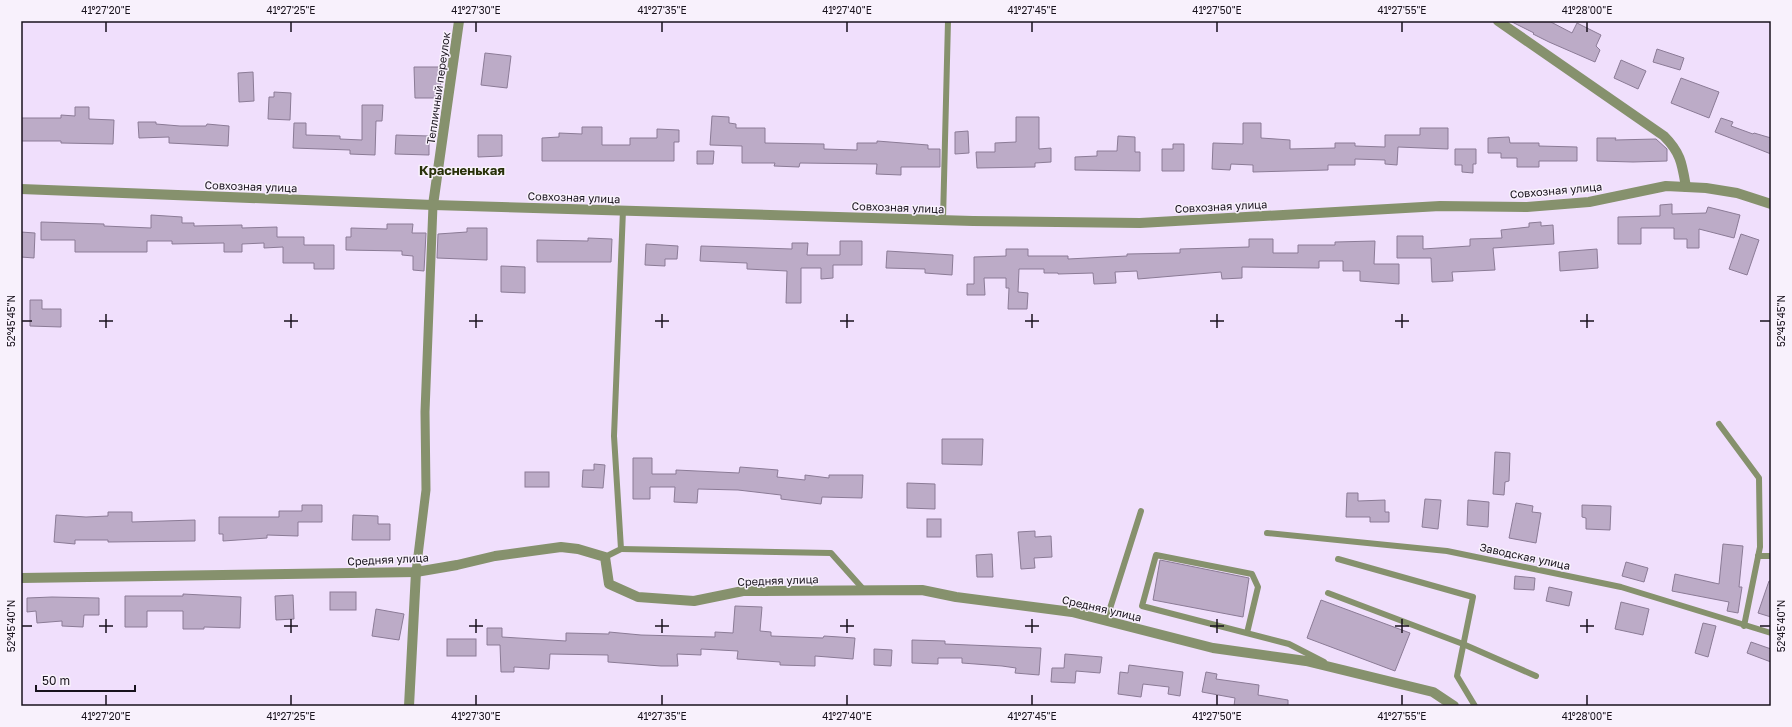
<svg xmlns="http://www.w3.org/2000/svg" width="1792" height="727" font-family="'Golos Text',sans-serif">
  <rect width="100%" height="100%" fill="#f0dffc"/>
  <g fill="#bcabc7" stroke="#8b7b96">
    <polygon points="1510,21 1549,21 1572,33 1577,23 1601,35 1596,46 1600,50 1595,62 1549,42 1533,34 1534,33"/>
    <polygon points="1657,49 1684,58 1680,70 1653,62"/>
    <polygon points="485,53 511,56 507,88 481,85"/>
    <polygon points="1621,60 1646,71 1638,89 1614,78"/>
    <polygon points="414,67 440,67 441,98 415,98"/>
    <polygon points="253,72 254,101 239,102 238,73"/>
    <polygon points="1681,78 1719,92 1709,118 1671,103"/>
    <polygon points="274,92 291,93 290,120 268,119 269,97 274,97"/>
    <polygon points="362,105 383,105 382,121 376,121 375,155 350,154 350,150 293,148 294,123 306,123 306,135 340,136 340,139 362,140"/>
    <polygon points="75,107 89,107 89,119 114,120 113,144 61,143 61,141 21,141 21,118 61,118 61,115 75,116"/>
    <polygon points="712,116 729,117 729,123 736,124 736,128 765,128 765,143 824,144 824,149 857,150 857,143 877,143 877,141 928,145 928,149 940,149 940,167 901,167 901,175 876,174 877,164 800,163 799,167 774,166 775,163 742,163 742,146 710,145"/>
    <polygon points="1016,117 1039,117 1039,149 1051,148 1051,162 1035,163 1035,167 977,168 976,152 995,152 995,143 1016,142"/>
    <polygon points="1721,118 1733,122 1731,126 1753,134 1754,133 1771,138 1771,154 1715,132"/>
    <polygon points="138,122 156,122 156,124 180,126 206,126 207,124 229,126 228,146 169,143 169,137 139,138"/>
    <polygon points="1243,123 1261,123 1261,138 1290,140 1290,149 1335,148 1335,143 1355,143 1355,146 1385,147 1385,135 1420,135 1420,128 1448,128 1448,149 1398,147 1397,165 1385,164 1385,160 1355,159 1355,165 1328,165 1328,170 1253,172 1253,165 1231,164 1230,170 1212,169 1213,143 1243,144"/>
    <polygon points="582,127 602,127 602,145 630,145 630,138 657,138 657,129 679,130 679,142 674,142 674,161 542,161 542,138 559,137 559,133 582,134"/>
    <polygon points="968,131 969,153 955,154 955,132"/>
    <polygon points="396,135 429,136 429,155 395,154"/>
    <polygon points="478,135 502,135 502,156 478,157"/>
    <polygon points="1118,136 1135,137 1135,152 1140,152 1140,171 1075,170 1075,157 1097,156 1097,151 1117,151"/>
    <polygon points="1509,137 1510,143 1539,143 1539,146 1577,147 1577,161 1539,161 1539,167 1517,167 1517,158 1501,158 1501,153 1488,153 1488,138"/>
    <polygon points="1597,138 1616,138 1615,140 1656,139 1667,149 1667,161 1633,162 1597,161"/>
    <polygon points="1173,144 1184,144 1184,171 1162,171 1162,149 1173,149"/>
    <polygon points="1455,149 1476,149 1476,164 1473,164 1473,173 1462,172 1462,165 1455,165"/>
    <polygon points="697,151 714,151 713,164 697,164"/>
    <polygon points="1672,204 1672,214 1706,213 1708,207 1740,215 1734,238 1699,229 1699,248 1687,248 1687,239 1674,239 1674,228 1641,228 1641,244 1618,244 1618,217 1660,216 1660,205"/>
    <polygon points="151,215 182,217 182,223 194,223 194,226 242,225 242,228 277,227 277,237 304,237 304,245 334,245 334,269 314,269 314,263 283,263 283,247 264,248 264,243 242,244 242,252 224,252 224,243 172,244 172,241 147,241 147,252 75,252 75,240 41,240 41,222 104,224 104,226 151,228"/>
    <polygon points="1541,222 1541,226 1553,225 1554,244 1493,248 1495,270 1452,272 1453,281 1432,282 1431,258 1397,258 1397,236 1423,236 1423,249 1470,246 1470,239 1502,238 1501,230 1529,227 1529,223"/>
    <polygon points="387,224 413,224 412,233 426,233 424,271 413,270 413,256 402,255 402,251 346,250 346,237 351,237 351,228 387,229"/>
    <polygon points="467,228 487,228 487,260 437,258 438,234 467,232"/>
    <polygon points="21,232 35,233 34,258 21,257"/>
    <polygon points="1741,234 1759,240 1747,275 1729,269"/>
    <polygon points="588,238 612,239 611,262 537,262 537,240 588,241"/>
    <polygon points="1249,239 1273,239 1273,253 1298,253 1298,245 1335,245 1335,242 1375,241 1374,264 1399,264 1399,284 1360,281 1360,271 1343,271 1343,261 1319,261 1319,268 1242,267 1242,278 1222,279 1221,272 1138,279 1137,271 1115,272 1116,283 1094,284 1093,273 1058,274 1058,273 1044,273 1044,269 1019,269 1018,292 1028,293 1027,309 1008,309 1009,288 1006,288 1006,278 984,278 985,295 967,295 967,284 974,284 974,257 1006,256 1006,249 1028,249 1028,256 1068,256 1068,259 1127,256 1127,254 1180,253 1180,249 1249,247"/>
    <polygon points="840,241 862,241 862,265 833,265 833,278 821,279 821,268 801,268 801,303 786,303 787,271 747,269 747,263 700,261 701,246 792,249 792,243 808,243 807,255 840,255"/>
    <polygon points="646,244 678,246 677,259 665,259 665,266 645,265"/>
    <polygon points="1597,249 1598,268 1560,271 1559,252"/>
    <polygon points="887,251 953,255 952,275 925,273 925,269 886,268"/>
    <polygon points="501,266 525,267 525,293 501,292"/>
    <polygon points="30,300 42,300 42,309 61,309 61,327 30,326"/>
    <polygon points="942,439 983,439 982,465 942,464"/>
    <polygon points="1495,452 1510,453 1509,481 1505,482 1504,495 1493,494"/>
    <polygon points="633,458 652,458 652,474 676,474 676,470 739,473 740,467 778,470 777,477 805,480 805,475 829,478 829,475 863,475 862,498 822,497 821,504 781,499 781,495 738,490 698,489 697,503 674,502 675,487 650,487 650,499 633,499"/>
    <polygon points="594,464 605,465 603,488 582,487 583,470 594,470"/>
    <rect x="525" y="472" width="24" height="15"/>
    <polygon points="907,483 935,484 935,509 907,508"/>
    <polygon points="1347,493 1358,493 1358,501 1385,500 1385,512 1389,512 1389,522 1370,522 1370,517 1346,517"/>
    <polygon points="1425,499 1441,500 1438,529 1422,527"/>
    <polygon points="1468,500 1489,502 1488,527 1467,525"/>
    <polygon points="1516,503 1533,506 1532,512 1541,513 1536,543 1509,538"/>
    <polygon points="302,505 322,505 322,522 298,522 298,536 267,535 267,538 223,541 223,534 219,534 219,517 279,517 279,511 302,511"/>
    <polygon points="1582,505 1611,506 1610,530 1586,529 1586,518 1582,517"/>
    <polygon points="108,512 132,512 132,522 195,520 195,541 108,542 108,540 75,540 75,544 54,542 56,515 86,517 108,516"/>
    <polygon points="353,515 378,516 378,524 390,524 390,540 352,540"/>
    <rect x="927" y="519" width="14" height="18"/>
    <polygon points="1035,531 1035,537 1051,536 1052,557 1034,558 1035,568 1021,569 1018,532"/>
    <polygon points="1723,544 1743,546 1739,587 1742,587 1738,613 1727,611 1729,602 1672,591 1675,574 1719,584"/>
    <polygon points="992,554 993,577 977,577 976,555"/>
    <polygon points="1160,560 1249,578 1243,617 1153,600"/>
    <polygon points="1626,562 1648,568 1644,582 1622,576"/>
    <polygon points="1515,576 1535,578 1534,590 1514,589"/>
    <polygon points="1769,581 1771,581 1771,617 1758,613"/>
    <polygon points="1549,587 1572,592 1569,606 1546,601"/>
    <rect x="330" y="592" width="26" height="18"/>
    <polygon points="183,594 241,597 240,628 204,627 204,629 183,629 183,611 147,611 147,627 125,627 125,596 183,596"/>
    <polygon points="293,595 294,619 276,620 275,596"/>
    <polygon points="52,597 99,598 99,615 84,615 83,627 62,626 62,621 37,623 36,611 27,612 27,598"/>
    <polygon points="1321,600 1410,633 1395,671 1307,638"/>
    <polygon points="1621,602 1649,609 1643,635 1615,629"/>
    <polygon points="735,606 762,607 760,631 771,632 771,636 823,638 824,636 855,638 853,659 815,656 815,666 780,665 780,662 737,659 738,651 701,649 701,655 677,654 678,666 661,666 608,662 608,655 550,654 549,669 514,667 514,672 501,672 500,645 487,645 487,628 502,628 502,637 566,641 566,633 609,634 609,632 641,635 715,637 715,632 733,633"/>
    <polygon points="376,609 404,614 399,640 372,636"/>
    <polygon points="1703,623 1716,626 1708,657 1695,653"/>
    <rect x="447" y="639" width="29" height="17"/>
    <polygon points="912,640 945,641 945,644 1041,648 1039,675 1015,673 1016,668 1002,666 962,663 962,658 938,658 938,664 912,663"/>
    <polygon points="1751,642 1771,649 1771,662 1747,653"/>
    <polygon points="874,649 892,650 891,666 874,665"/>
    <polygon points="1065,654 1102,657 1100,673 1076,671 1075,683 1051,682 1052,668 1064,668"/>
    <polygon points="1129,665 1183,672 1180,696 1168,694 1169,687 1143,684 1141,697 1118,694 1120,672 1128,673"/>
    <polygon points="1206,672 1217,674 1216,679 1259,685 1258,695 1288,700 1288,706 1234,706 1235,698 1202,692"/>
  </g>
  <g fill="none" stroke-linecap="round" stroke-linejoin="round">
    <g stroke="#86916d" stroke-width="6">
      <polyline points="943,220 948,21"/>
      <polyline points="1719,424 1759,478 1760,547 1744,626"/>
      <polyline points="1267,533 1447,551 1621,587 1771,633"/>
      <polyline points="621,549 831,553 864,590"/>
      <polyline points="1758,556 1771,556"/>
      <polyline points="605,557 621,549 614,436 623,210"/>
      <polyline points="1338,559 1473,597 1457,676 1475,706"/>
      <polyline points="1328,593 1463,644 1536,676"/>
      <polyline points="1106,621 1141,511"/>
      <polyline points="1247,633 1258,587 1252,574 1156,555 1142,606 1289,644 1324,662"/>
    </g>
    <polyline stroke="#86916d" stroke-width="9" points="416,572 426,490 425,412 433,205"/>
    <g stroke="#86916d" stroke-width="10">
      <path d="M 1498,21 L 1664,136 C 1681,153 1682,164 1686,187"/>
      <polyline points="433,205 459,21"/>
      <polyline points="21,578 416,572 457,565 495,556 561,547 578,549 605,557 609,584 638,597 694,601 743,591 922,590 956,597 1072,612 1213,648 1306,661 1433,692 1454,706"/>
      <polyline points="409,706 416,572"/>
    </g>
    <polyline stroke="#86916d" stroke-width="10" points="21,189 433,205 973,221 1140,223 1440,206 1527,207 1589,202 1666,186 1706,188 1737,193 1771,204"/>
  </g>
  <path fill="none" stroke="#18121c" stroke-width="1.5" d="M 106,22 L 106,32M 291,22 L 291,32M 476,22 L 476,32M 662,22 L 662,32M 847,22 L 847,32M 1032,22 L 1032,32M 1217,22 L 1217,32M 1402,22 L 1402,32M 1587,22 L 1587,32M 106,314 L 106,328M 291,314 L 291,328M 476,314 L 476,328M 662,314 L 662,328M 847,314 L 847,328M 1032,314 L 1032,328M 1217,314 L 1217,328M 1402,314 L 1402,328M 1587,314 L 1587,328M 22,321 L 32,321M 99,321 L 113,321M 284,321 L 298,321M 469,321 L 483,321M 655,321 L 669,321M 840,321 L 854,321M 1025,321 L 1039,321M 1210,321 L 1224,321M 1395,321 L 1409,321M 1580,321 L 1594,321M 1760,321 L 1770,321M 106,619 L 106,633M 291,619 L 291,633M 476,619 L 476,633M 662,619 L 662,633M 847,619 L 847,633M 1032,619 L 1032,633M 1217,619 L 1217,633M 1402,619 L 1402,633M 1587,619 L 1587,633M 22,626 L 32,626M 99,626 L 113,626M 284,626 L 298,626M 469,626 L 483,626M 655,626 L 669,626M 840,626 L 854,626M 1025,626 L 1039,626M 1210,626 L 1224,626M 1395,626 L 1409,626M 1580,626 L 1594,626M 1760,626 L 1770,626M 106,695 L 106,705M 291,695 L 291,705M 476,695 L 476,705M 662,695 L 662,705M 847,695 L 847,705M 1032,695 L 1032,705M 1217,695 L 1217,705M 1402,695 L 1402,705M 1587,695 L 1587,705"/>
  <g text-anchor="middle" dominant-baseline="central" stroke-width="3" stroke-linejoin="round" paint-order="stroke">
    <g font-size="11" fill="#18121c" stroke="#f8f1fc">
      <text transform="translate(438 88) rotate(-82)">Тепличный переулок</text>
      <text transform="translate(251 186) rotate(2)">Совхозная улица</text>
      <text transform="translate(1556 190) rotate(-5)">Совхозная улица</text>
      <text transform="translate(574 197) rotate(2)">Совхозная улица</text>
      <text transform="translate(1221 206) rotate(-3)">Совхозная улица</text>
      <text transform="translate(898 207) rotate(2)">Совхозная улица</text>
      <text transform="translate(1525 556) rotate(12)">Заводская улица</text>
      <text transform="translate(388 559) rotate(-3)">Средняя улица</text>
      <text transform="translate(778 580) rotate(-2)">Средняя улица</text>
      <text transform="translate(1102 608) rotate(13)">Средняя улица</text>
    </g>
    <g font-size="13" font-weight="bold" fill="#29310a" stroke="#f8f1fc">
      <text x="462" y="170">Красненькая</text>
    </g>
  </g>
  <rect width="1792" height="727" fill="none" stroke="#f8f1fc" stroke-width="44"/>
  <path d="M36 685v6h99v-6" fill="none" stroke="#18121c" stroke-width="2"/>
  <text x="42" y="685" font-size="12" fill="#18121c" stroke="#f8f1fc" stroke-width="3" paint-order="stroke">50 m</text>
  <rect x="22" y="22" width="1748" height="683" fill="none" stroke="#18121c" stroke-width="1.5"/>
  <g font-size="10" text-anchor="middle" fill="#18121c">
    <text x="106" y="14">41°27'20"E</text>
    <text x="291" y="14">41°27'25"E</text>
    <text x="476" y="14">41°27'30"E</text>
    <text x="662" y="14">41°27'35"E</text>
    <text x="847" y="14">41°27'40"E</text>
    <text x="1032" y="14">41°27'45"E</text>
    <text x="1217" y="14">41°27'50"E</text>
    <text x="1402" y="14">41°27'55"E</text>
    <text x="1587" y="14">41°28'00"E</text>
    <text transform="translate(11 321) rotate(-90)" y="4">52°45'45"N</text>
    <text transform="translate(1781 321) rotate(-90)" y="4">52°45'45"N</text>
    <text transform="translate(11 626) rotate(-90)" y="4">52°45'40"N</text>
    <text transform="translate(1781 626) rotate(-90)" y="4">52°45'40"N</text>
    <text x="106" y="720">41°27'20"E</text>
    <text x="291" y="720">41°27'25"E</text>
    <text x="476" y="720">41°27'30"E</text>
    <text x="662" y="720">41°27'35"E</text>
    <text x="847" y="720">41°27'40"E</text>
    <text x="1032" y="720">41°27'45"E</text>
    <text x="1217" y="720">41°27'50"E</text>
    <text x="1402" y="720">41°27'55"E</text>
    <text x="1587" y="720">41°28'00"E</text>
  </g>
</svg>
